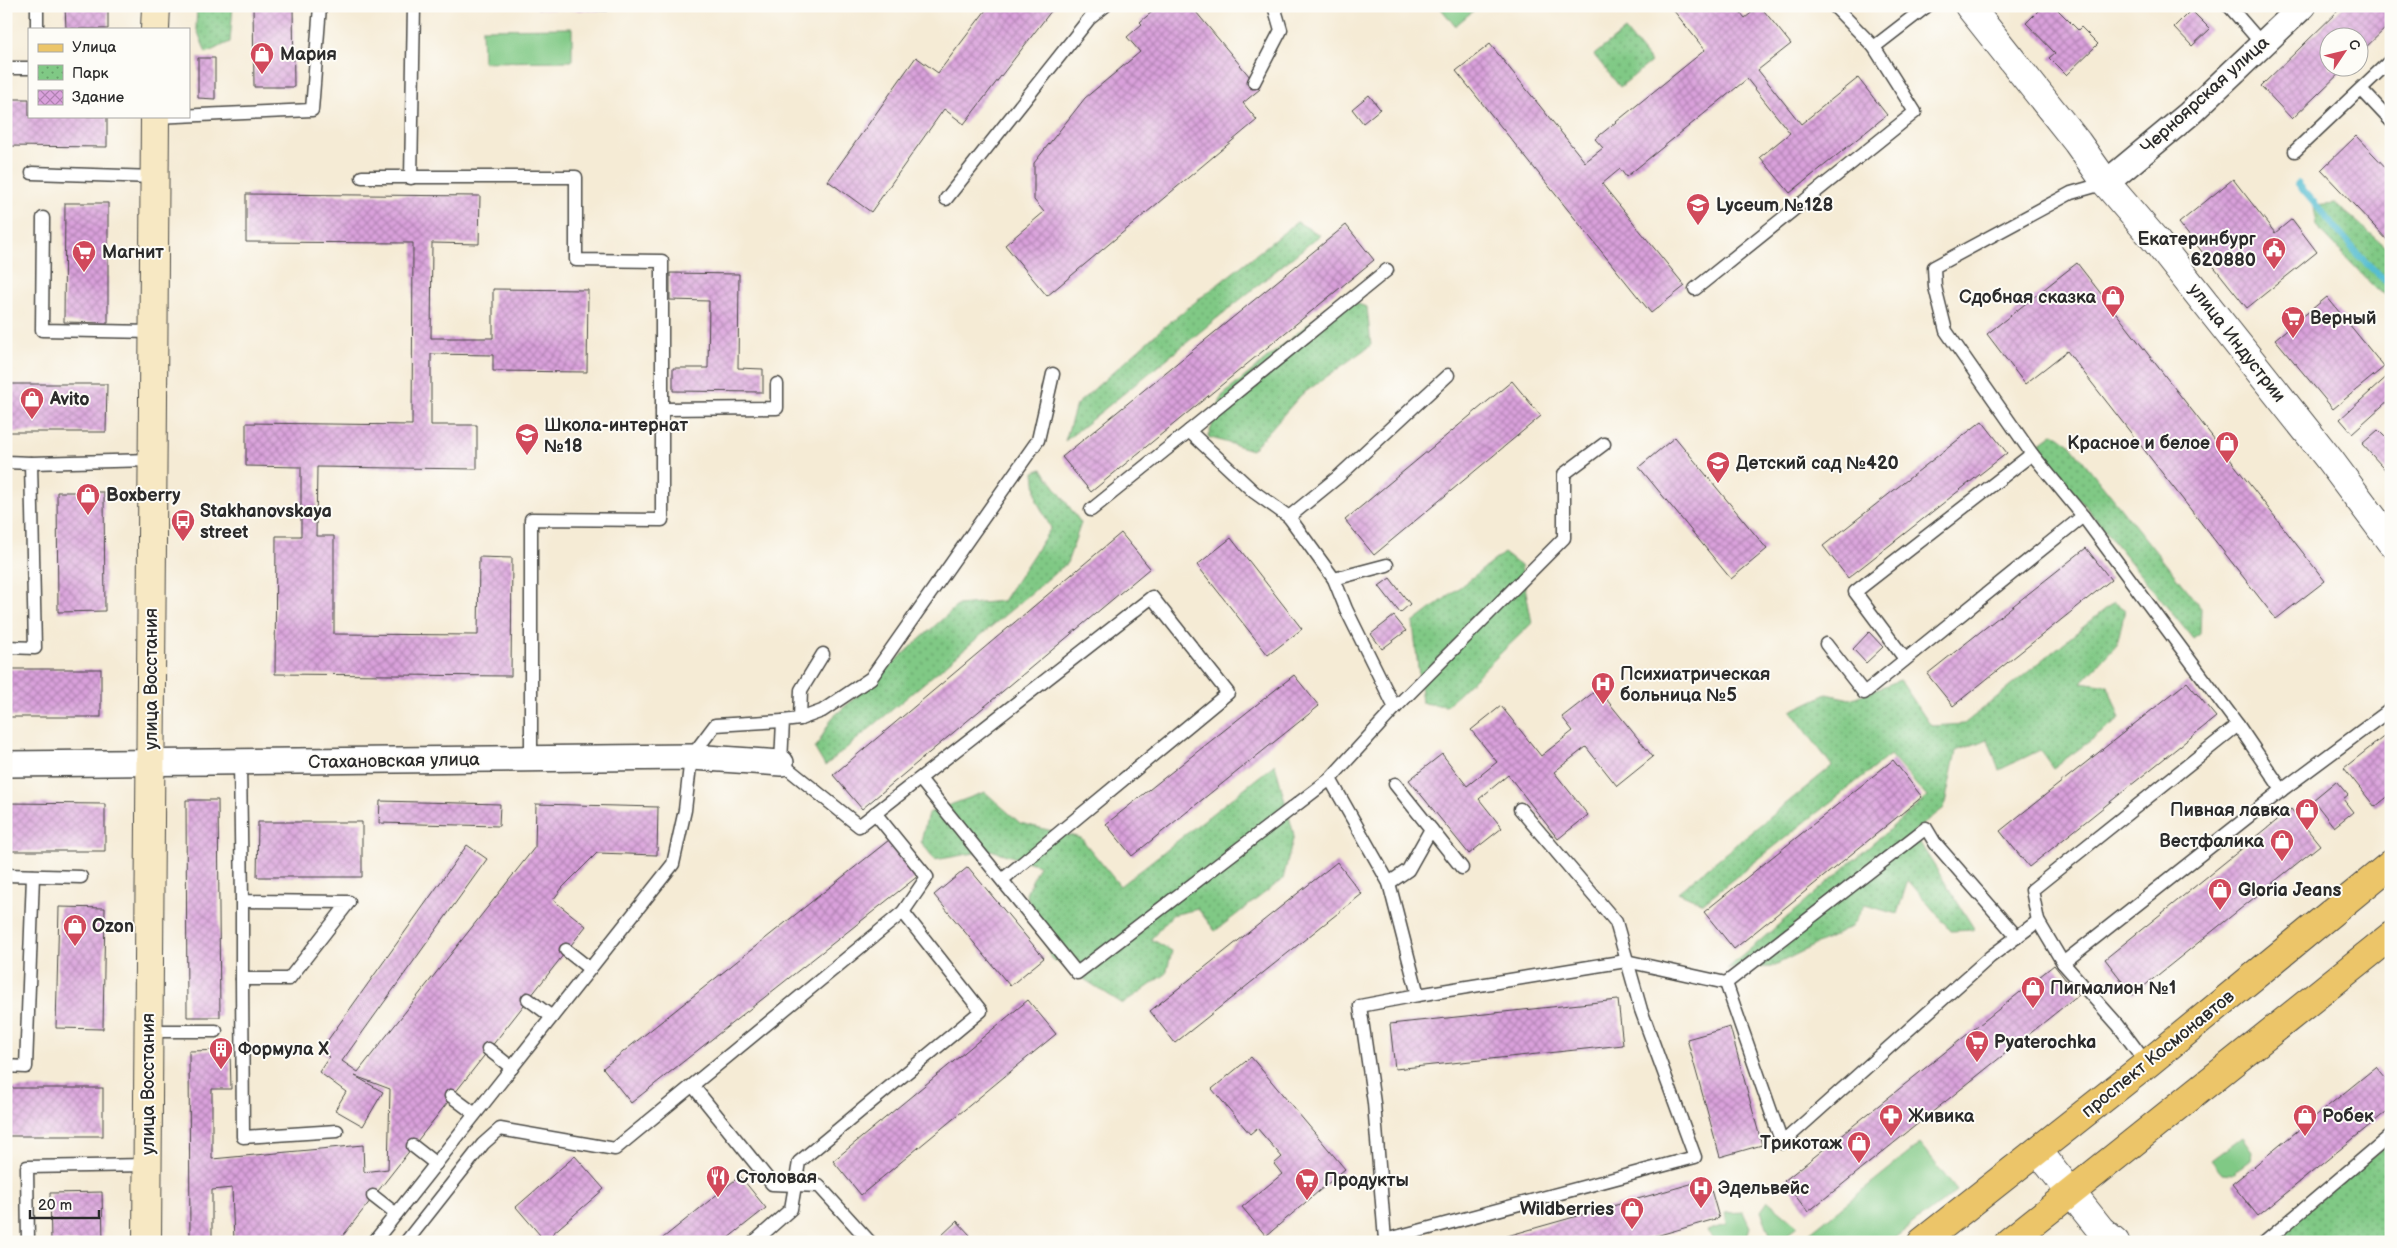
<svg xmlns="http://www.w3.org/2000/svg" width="2397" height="1248" font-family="'Balsamiq Sans',sans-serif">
  <defs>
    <pattern id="park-dots" width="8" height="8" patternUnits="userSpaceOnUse" patternTransform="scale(1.25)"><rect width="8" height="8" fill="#80c985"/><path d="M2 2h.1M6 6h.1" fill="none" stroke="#69a36d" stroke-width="1.8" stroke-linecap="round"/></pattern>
    <pattern id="building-cross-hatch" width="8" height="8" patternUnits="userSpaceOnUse" patternTransform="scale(1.25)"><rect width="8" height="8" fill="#daa1dc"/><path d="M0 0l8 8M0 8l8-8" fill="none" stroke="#b183b3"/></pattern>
  </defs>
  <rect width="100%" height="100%" fill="#fdfcf7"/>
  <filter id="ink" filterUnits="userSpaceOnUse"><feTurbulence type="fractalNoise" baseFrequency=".02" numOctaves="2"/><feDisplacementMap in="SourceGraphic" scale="10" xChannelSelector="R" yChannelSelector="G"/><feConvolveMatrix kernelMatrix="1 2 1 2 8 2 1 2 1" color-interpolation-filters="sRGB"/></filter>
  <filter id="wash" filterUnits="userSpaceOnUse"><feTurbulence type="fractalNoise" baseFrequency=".0096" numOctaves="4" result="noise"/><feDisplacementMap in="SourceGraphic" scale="20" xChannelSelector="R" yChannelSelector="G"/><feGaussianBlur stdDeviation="1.12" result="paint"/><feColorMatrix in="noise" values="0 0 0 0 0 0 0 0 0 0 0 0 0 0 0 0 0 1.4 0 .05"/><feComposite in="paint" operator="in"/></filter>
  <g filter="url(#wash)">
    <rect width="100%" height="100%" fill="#f5ebd5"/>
    <g fill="#80c985" stroke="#567a58">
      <polygon points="1439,6 1479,6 1455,26"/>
      <polygon points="572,28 572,61 483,62 482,29"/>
      <polygon points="2242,1137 2252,1151 2251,1160 2233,1174 2222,1173 2211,1160"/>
      <polygon points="1920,1144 1957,1191 1889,1242 1798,1242"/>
      <polygon points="1768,1201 1798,1226 1778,1242 1773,1242 1761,1211"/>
      <polygon points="1743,1212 1750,1227 1745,1242 1716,1242 1707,1231 1727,1224 1725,1213"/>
    </g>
    <g fill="url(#park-dots)" stroke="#567a58">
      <polygon points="197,6 233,6 230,42 206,53 196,27"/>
      <polygon points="1625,30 1651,62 1620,87 1594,55"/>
      <polygon points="2335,203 2391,251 2391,297 2376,289 2316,226 2314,205"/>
      <polygon points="1297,222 1320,235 1065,441 1076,405 1165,326"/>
      <polygon points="1339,298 1367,307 1371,345 1301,395 1252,450 1208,437 1222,396"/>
      <polygon points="2054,433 2068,442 2201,608 2200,634 2193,639 2036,446"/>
      <polygon points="1042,469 1081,523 1067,563 825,766 815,749 832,718 958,605 1003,601 1051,528 1037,501 1034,472"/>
      <polygon points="1504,553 1521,566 1532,623 1446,706 1422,703 1413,623"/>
      <polygon points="2114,602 2125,610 2117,644 2082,682 2108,686 2120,719 2053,768 2040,750 1999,770 1988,739 1956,751 1944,808 1913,832 1975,930 1951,931 1908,880 1897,914 1865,905 1851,927 1771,967 1727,969 1927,797 1890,755 1703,903 1678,892 1832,766 1791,711 1827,694 1850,699 1900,680 1931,726 1964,724"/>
      <polygon points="1275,764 1294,835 1283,879 1215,931 1198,909 1172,915 1151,939 1172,951 1166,974 1123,1004 1051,958 1026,894 1039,865 991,850 935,860 921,842 928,813 985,792 1020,823 1081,838 1120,886"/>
      <polygon points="2391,1141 2391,1242 2267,1242"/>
    </g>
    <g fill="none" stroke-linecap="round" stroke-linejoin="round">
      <polyline stroke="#56bed2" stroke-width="7" points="2298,184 2362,259 2391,286"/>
    </g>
    <g id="blocks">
      <g fill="url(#building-cross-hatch)">
        <polygon points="65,6 108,6 108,29 66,29"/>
        <polygon points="253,6 293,6 294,87 254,87"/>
        <polygon points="537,6 607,6 607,11 537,9"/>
        <polygon points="989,6 1055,6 964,124 944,109 871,212 828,181 916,57 938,73"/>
        <polygon points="1159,6 1191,6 1260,89 1243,103 1257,120 1047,296 1005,245 1044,212 1034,200 1034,163 1085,98 1140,52 1127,37 1142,24 1140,22"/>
        <polygon points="1670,6 1735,6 1745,18 1760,6 1791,44 1758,70 1801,124 1858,78 1887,115 1790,193 1760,157 1790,133 1747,79 1626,177 1620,169 1602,184 1685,286 1651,313 1456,71 1490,44 1585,162 1603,148 1595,139 1705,50"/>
        <polygon points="2043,6 2054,6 2078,30 2081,27 2098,44 2066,75 2049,58 2055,53 2026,23"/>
        <polygon points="2343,6 2391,6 2391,23 2360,53 2360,38 2330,38 2330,68 2345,68 2292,119 2261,86"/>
        <polygon points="2191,10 2210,29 2192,46 2174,27"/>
        <polygon points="198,58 215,58 215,99 198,98"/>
        <polygon points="1369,95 1380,109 1363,123 1352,109"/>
        <polygon points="6,99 29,99 29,116 107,116 107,147 6,146"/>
        <polygon points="2356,136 2391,173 2391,244 2321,170"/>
        <polygon points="2233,179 2275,233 2292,219 2317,252 2247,308 2179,223"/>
        <polygon points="246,194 480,196 479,244 432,243 431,338 493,338 493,289 588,290 587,372 493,371 493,355 431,354 431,425 477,425 477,469 317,467 316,536 334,536 334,634 478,635 479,557 512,558 511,676 275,674 276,536 301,536 301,467 246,466 246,423 412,425 413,243 246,242"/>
        <polygon points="65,203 108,203 108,323 64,322"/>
        <polygon points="1346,225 1374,260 1091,492 1062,457"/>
        <polygon points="2077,263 2325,581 2276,619 2067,351 2025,384 1987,334"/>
        <polygon points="670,273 739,274 738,368 763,369 763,392 673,391 673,368 708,368 709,301 670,300"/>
        <polygon points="2327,297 2384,367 2333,409 2275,339"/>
        <polygon points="2391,373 2391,398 2352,433 2340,419"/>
        <polygon points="1512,381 1541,416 1374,555 1345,520"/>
        <polygon points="6,384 107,384 106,432 6,432"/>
        <polygon points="1982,421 2007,453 1848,578 1823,546"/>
        <polygon points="2378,430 2391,443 2391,476 2362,444"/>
        <polygon points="1675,437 1767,549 1731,579 1639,467"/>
        <polygon points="57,492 104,492 105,611 58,612"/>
        <polygon points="1121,533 1150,568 862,809 833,775"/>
        <polygon points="1231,538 1302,629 1268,655 1197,565"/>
        <polygon points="2086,548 2111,580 1953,706 1927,674"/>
        <polygon points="1390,578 1410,604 1400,613 1379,586"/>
        <polygon points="1394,616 1406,631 1382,649 1371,634"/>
        <polygon points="1869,632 1883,647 1866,663 1853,649"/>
        <rect x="6" y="669" width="95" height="48"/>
        <polygon points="1294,675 1319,706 1132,856 1106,824"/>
        <polygon points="2187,682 2216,717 2029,867 2000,831"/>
        <polygon points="1598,689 1653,757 1617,786 1586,747 1554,772 1588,815 1558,839 1508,775 1479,799 1502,828 1469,854 1409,780 1442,754 1467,786 1497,762 1471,730 1501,706 1541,756 1573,731 1562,717"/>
        <polygon points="2391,731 2391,794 2375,807 2344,768"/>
        <polygon points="1893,760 1922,797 1734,949 1704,912"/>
        <polygon points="2336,781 2348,795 2343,799 2353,812 2334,827 2313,800"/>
        <polygon points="186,800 218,800 220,1017 187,1017"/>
        <polygon points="380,801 500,804 499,826 379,823"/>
        <polygon points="6,803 105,804 105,851 6,851"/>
        <polygon points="536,804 658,807 657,855 597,853 563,887 553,900 586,926 338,1242 234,1242 232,1188 212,1190 212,1242 190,1242 189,1051 230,1050 231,1089 212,1089 212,1159 363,1145 364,1172 388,1169 390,1089 355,1076 383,1092 363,1126 335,1110 346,1092 319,1072 329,1057 320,1051 467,845 487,859 342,1061 358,1072 535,847"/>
        <polygon points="2291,809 2320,845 2133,995 2105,959"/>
        <polygon points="258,822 362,822 362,877 257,877"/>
        <polygon points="889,840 918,876 631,1103 603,1068"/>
        <polygon points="1337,862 1362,894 1175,1043 1150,1011"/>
        <polygon points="968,867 1044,958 1010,986 934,895"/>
        <polygon points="59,907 105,908 103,1029 56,1028"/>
        <polygon points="2054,965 2078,995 1808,1212 1784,1181"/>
        <polygon points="1028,1000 1056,1034 861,1195 833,1161"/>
        <polygon points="1618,1000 1623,1045 1395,1069 1390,1024"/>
        <polygon points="1730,1027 1762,1145 1720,1157 1687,1039"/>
        <polygon points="1251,1057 1345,1169 1266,1236 1242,1207 1282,1174 1274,1164 1282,1157 1257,1128 1250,1134 1212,1089"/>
        <polygon points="2376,1067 2391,1085 2391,1108 2258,1216 2232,1184"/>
        <rect x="6" y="1088" width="97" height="48"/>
        <polygon points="575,1156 604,1189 552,1234 558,1242 532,1242 540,1235 516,1207"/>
        <polygon points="740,1176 766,1208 723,1242 658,1242"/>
        <polygon points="1708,1179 1719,1218 1635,1242 1486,1242"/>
        <polygon points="102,1192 103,1242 51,1242 50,1193"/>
        <polygon points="957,1221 970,1235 963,1242 946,1242 941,1236"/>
      </g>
    </g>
  </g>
  <g filter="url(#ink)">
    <use href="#blocks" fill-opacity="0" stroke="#494844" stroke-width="1"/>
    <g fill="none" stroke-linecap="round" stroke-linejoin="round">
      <g stroke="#494844" stroke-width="15">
        <g id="service">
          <polyline points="37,6 37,29"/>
          <polyline points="1834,6 1874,47 1927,6"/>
          <polyline points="2229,6 2262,44"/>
          <polyline points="6,68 29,68"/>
          <polyline points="1254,82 1281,30 1274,6"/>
          <polyline points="2361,89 2391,121"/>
          <polyline points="155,117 312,110 320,6"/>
          <polyline points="2295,151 2391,60"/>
          <polyline points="32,173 154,177"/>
          <polyline points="362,177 576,177 576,260 662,261 662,520 531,519 531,760"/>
          <polyline points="411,178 414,6"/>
          <polyline points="2106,183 2071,193 1934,267 1935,287 1946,331 2032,454 2083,516 2238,725 2282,790"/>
          <polyline points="946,199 1089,19 1105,6"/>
          <polyline points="43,218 42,330 153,332"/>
          <polyline points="1387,270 1189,431 1254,492 1289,517 1338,477 1448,375"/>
          <polyline points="1695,289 1915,112 1874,47"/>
          <polyline points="662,409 777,408 777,384"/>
          <polyline points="6,462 31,463 35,648 6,647"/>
          <polyline points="31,463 153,460"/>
          <polyline points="1091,510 1189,431"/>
          <polyline points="1289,517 1334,579 1346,609 1395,708"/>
          <polyline points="1334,579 1387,565"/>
          <polyline points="1826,644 1864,693 2083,516"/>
          <polyline points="1905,659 1855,592 2032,454"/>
          <polyline points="800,719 801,690 823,654"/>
          <polyline points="240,763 242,901 349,902 289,979 242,979 243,1137 337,1131"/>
          <polyline points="920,779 1077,973 1330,779"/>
          <polyline points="1395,784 1431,829"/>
          <polyline points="1520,809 1616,922 1641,1010 1695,1157 1385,1240 1374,1103 1360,1006 1418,995 1389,883 1330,779 1395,708 1564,538 1564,474 1604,444"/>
          <polyline points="6,875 81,877"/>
          <polyline points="1002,880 1228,693 1152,597 859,826 781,763 783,721 800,719 822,711 871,678 1038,440 1053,374"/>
          <polyline points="1389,883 1408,870 1431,829 1462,868"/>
          <polyline points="566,950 590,969"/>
          <polyline points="2063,963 2282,790 2391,709"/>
          <polyline points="242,979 242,901"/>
          <polyline points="1726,983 1782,1143 1990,957 2038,921"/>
          <polyline points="1726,983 1926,828 1935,843 2017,937"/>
          <polyline points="1418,995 1626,961 1726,983"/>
          <polyline points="528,999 552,1017"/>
          <polyline points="148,1031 216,1031"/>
          <polyline points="488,1049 512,1068"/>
          <polyline points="2147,1064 2118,1025 2063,963 2038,921 2032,890 2238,725"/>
          <polyline points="6,1066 26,1067 33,876"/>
          <polyline points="693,1086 772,1184 819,1186 870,1242"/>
          <polyline points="451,1096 475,1114"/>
          <polyline points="413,1146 436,1164"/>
          <polyline points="373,1196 396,1214"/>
          <polyline points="28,1242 27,1167 148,1165"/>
          <polyline points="374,1242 673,864 685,810 691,757 715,725 783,721"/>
          <polyline points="406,1242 483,1144 500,1129 615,1149 903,912 927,877 875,813"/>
          <polyline points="754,1242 791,1209 799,1162 981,1011 903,912"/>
          <polyline points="2265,1242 2391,1135"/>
        </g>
      </g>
      <g stroke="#494844" stroke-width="28">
        <g id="minor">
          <polyline points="2106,183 2189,114 2303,6"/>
          <polyline points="6,764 691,757 781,763"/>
        </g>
      </g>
      <g stroke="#494844" stroke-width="30">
        <g id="tertiary">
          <polyline points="1969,6 2077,142 2106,183 2156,241 2329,459 2391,542"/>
          <polyline points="2038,1151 2101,1230 2115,1242"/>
        </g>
      </g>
      <g stroke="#494844" stroke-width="30">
        <g id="secondary">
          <polyline points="155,29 156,6"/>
          <polyline points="147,1242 155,116"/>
        </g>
      </g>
      <g stroke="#494844" stroke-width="30">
        <g id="primary">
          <polyline points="1922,1242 2147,1064 2391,864"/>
          <polyline points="2009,1242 2391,936"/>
        </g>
      </g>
      <use href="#service" stroke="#fff" stroke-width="12"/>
      <use href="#minor" stroke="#fff" stroke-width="25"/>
      <use href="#tertiary" stroke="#fff" stroke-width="28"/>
      <use href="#secondary" stroke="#f7e8c3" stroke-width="28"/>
      <use href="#primary" stroke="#ecc569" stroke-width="28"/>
    </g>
  </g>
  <defs>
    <g id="shop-pin" transform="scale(1.25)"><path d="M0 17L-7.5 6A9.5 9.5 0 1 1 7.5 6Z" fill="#d1495b" stroke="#fdfcf7"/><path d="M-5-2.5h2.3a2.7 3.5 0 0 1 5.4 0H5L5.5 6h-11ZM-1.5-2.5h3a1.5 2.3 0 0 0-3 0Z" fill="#fff"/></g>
    <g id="school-pin" transform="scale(1.25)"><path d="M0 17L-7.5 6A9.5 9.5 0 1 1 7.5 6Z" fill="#d1495b" stroke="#fdfcf7"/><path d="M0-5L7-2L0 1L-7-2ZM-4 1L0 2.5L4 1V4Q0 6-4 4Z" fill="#fff"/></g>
    <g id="civic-pin" transform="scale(1.25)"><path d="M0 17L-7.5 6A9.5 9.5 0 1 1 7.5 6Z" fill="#d1495b" stroke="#fdfcf7"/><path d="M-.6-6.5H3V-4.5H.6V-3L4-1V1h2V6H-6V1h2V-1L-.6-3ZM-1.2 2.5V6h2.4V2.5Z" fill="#fff"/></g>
    <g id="supermarket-pin" transform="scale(1.25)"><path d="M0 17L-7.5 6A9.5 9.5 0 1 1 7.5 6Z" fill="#d1495b" stroke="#fdfcf7"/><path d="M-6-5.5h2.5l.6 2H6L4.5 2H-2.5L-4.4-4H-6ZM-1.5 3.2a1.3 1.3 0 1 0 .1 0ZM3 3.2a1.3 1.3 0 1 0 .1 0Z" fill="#fff"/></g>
    <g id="bus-pin" transform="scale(1.25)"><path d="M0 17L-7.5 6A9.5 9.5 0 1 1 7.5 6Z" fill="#d1495b" stroke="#fdfcf7"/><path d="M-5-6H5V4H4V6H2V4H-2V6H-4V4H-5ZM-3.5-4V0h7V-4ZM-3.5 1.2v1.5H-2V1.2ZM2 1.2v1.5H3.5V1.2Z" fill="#fff"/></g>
    <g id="hospital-pin" transform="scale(1.25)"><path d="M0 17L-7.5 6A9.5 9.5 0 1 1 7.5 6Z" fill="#d1495b" stroke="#fdfcf7"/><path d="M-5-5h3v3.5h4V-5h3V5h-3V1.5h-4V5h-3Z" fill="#fff"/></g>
    <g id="building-pin" transform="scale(1.25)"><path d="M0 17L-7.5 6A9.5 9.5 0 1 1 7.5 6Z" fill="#d1495b" stroke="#fdfcf7"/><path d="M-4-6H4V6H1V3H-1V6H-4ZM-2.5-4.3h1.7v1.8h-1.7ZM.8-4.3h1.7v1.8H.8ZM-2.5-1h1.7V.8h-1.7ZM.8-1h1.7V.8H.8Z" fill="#fff"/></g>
    <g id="pharmacy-pin" transform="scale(1.25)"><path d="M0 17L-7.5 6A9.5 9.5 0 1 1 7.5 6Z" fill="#d1495b" stroke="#fdfcf7"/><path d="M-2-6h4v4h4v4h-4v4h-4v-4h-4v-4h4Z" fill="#fff"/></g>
    <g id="restaurant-pin" transform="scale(1.25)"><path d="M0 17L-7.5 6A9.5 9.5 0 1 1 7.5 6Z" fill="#d1495b" stroke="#fdfcf7"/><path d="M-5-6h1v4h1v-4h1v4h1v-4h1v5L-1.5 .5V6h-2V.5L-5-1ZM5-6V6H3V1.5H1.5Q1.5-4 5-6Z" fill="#fff"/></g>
  </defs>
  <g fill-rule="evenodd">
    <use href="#shop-pin" x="262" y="54"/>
    <use href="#school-pin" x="1698" y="205"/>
    <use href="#civic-pin" x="2274" y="249"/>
    <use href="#supermarket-pin" x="84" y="252"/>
    <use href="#shop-pin" x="2113" y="297"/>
    <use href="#supermarket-pin" x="2293" y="318"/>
    <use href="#shop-pin" x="32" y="399"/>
    <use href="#school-pin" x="527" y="435"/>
    <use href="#shop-pin" x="2227" y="443"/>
    <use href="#school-pin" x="1718" y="463"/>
    <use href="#shop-pin" x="88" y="495"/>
    <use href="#bus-pin" x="183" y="521"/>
    <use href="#hospital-pin" x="1603" y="684"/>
    <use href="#shop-pin" x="2307" y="810"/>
    <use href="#shop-pin" x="2282" y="841"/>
    <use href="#shop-pin" x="2220" y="890"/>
    <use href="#shop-pin" x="75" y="926"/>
    <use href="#shop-pin" x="2033" y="988"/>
    <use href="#supermarket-pin" x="1977" y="1042"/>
    <use href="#building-pin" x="221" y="1049"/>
    <use href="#pharmacy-pin" x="1891" y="1116"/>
    <use href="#shop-pin" x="2305" y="1116"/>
    <use href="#shop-pin" x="1859" y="1143"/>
    <use href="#restaurant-pin" x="718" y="1177"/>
    <use href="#supermarket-pin" x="1307" y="1180"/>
    <use href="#hospital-pin" x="1701" y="1188"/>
    <use href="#shop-pin" x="1632" y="1209"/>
  </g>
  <g text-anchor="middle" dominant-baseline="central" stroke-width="4" stroke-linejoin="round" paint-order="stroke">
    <g font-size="18" font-weight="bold" fill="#2b2b2b" stroke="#fdfcf7" text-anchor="start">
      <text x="280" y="54">Мария</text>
      <text x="1716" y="205">Lyceum №128</text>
      <text x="2256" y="239" text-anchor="end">Екатеринбург<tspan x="2256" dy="21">620880</tspan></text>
      <text x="102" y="252">Магнит</text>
      <text x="2096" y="297" text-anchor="end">Сдобная сказка</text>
      <text x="2310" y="318">Верный</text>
      <text x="50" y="399">Avito</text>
      <text x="544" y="425">Школа-интернат<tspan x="544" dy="21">№18</tspan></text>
      <text x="2210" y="443" text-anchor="end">Красное и белое</text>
      <text x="1736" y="463">Детский сад №420</text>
      <text x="106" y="495">Boxberry</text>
      <text x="200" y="511">Stakhanovskaya<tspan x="200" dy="21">street</tspan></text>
      <text x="1620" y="674">Психиатрическая<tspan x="1620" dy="21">больница №5</tspan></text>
      <text x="2290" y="810" text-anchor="end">Пивная лавка</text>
      <text x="2264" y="841" text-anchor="end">Вестфалика</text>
      <text x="2238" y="890">Gloria Jeans</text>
      <text x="92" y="926">Ozon</text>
      <text x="2050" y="988">Пигмалион №1</text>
      <text x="1994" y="1042">Pyaterochka</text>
      <text x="238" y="1049">Формула X</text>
      <text x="1908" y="1116">Живика</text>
      <text x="2322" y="1116">Робек</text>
      <text x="1842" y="1143" text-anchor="end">Трикотаж</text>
      <text x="736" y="1177">Столовая</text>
      <text x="1324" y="1180">Продукты</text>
      <text x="1718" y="1188">Эдельвейс</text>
      <text x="1614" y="1209" text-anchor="end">Wildberries</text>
    </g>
    <g font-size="18" fill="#2b2b2b" stroke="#fdfcf7">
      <text transform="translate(2205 95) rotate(-42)">Черноярская улица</text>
      <text transform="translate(2237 343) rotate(52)">улица Индустрии</text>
      <text transform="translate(151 679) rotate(-90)">улица Восстания</text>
      <text transform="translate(394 761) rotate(-1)">Стахановская улица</text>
      <text transform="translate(2158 1054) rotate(-39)">проспект Космонавтов</text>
      <text transform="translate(148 1084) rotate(-90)">улица Восстания</text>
    </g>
  </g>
  <rect width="2397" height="1248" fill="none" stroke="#fdfcf7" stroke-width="25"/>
  <rect x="28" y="28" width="162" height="90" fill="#fdfcf7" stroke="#a9a8a5"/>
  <rect x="38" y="44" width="25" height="8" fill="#ecc569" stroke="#a9a8a5"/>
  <text x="72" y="52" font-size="15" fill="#2b2b2b">Улица</text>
  <rect x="38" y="65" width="25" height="15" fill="url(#park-dots)" stroke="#a9a8a5"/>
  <text x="72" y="78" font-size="15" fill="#2b2b2b">Парк</text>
  <rect x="38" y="90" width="25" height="15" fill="url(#building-cross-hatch)" stroke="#a9a8a5"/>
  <text x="72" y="102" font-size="15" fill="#2b2b2b">Здание</text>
  <g transform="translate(2344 52) rotate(55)"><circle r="24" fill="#fdfcf7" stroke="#a9a8a5"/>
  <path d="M0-4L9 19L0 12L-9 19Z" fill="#d1495b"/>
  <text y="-8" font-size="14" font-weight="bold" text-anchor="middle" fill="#2b2b2b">С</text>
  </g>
  <path d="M30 1210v8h69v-8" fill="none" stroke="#2b2b2b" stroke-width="2.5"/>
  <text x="38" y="1210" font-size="15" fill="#2b2b2b" stroke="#fdfcf7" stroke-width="4" paint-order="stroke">20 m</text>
</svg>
